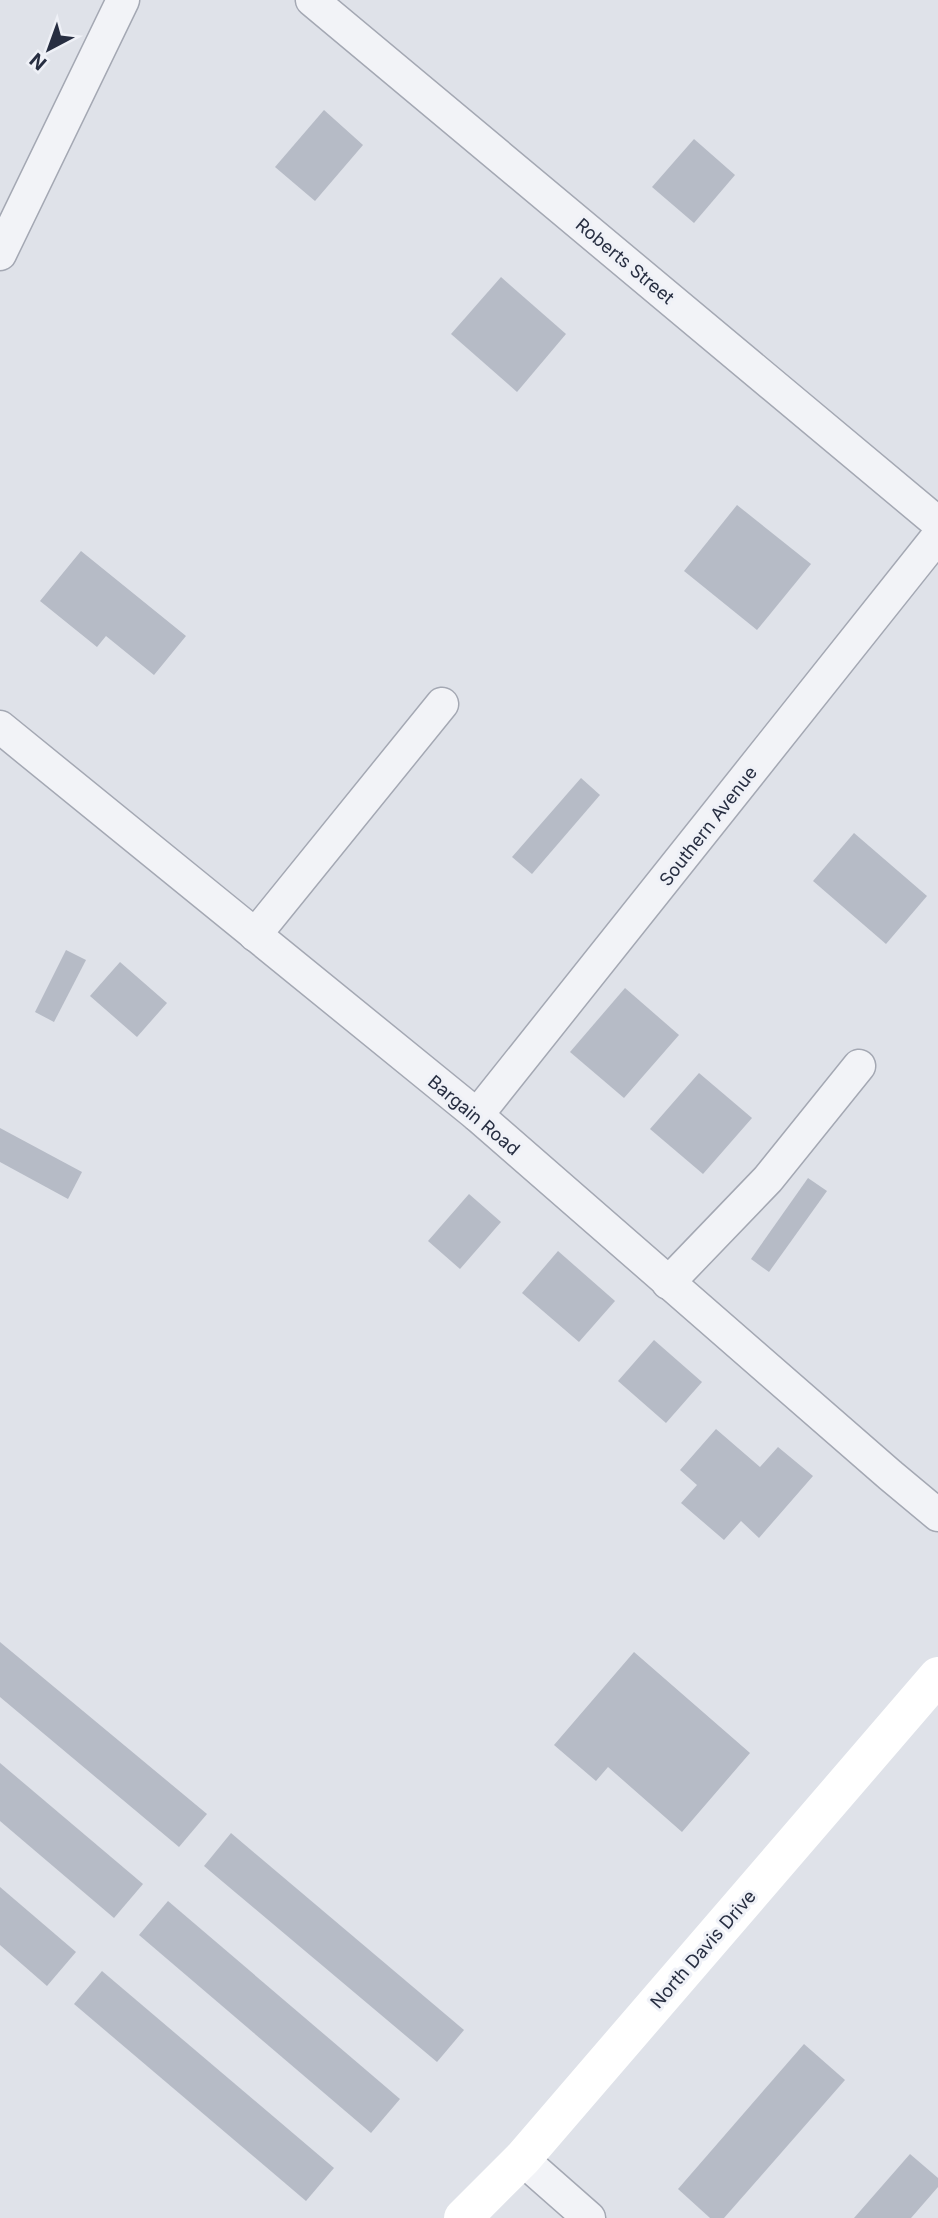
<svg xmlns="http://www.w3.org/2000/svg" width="938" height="2218" font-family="Inter,sans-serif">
  <rect width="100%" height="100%" fill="#dfe2e9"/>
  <g fill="#b6bbc6">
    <polygon points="324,110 363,145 315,201 275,167"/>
    <polygon points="694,139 735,175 694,223 652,187"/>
    <polygon points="501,277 566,334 517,392 451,334"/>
    <polygon points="737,505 811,564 757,630 684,571"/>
    <polygon points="81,551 186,636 154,675 106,636 97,647 40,601"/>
    <polygon points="581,778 600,795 532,874 512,857"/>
    <polygon points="854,833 927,896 886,944 813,881"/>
    <polygon points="66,950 86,960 54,1022 35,1012"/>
    <polygon points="120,962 167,1003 137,1037 90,996"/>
    <polygon points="625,988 679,1035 624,1098 570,1052"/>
    <polygon points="699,1073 752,1118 703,1174 650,1129"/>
    <polygon points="0,1128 82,1172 68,1199 0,1162"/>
    <polygon points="808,1178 827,1191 769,1272 751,1259"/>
    <polygon points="469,1194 501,1222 460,1269 428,1241"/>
    <polygon points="558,1251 615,1301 579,1342 522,1293"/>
    <polygon points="654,1340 702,1382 666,1423 618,1381"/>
    <polygon points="716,1429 760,1467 778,1447 813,1476 759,1538 741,1521 724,1540 681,1503 697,1485 680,1470"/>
    <polygon points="0,1642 207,1814 179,1847 0,1697"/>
    <polygon points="634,1652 750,1753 682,1832 608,1767 596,1781 554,1745"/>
    <polygon points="0,1763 143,1884 114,1918 0,1821"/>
    <polygon points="231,1833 464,2030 437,2062 204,1866"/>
    <polygon points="0,1887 76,1952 47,1986 0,1945"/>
    <polygon points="168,1901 400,2099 371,2133 139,1935"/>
    <polygon points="102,1971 334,2168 306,2201 74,2004"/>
    <polygon points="804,2044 845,2080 724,2218 710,2218 678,2189"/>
    <polygon points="910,2154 938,2178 938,2187 911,2218 854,2218"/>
  </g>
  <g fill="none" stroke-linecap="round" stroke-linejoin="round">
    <g stroke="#a4a8b3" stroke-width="35">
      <g id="minor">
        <polyline points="312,0 938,523"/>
        <polyline points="0,254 123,0"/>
        <polyline points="0,727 477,1115 890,1475 938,1515"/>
        <polyline points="255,935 442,704"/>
        <polyline points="477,1115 938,536"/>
        <polyline points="668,1283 768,1179 859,1066"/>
        <polyline points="522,2159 589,2218"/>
      </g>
    </g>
    <use href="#minor" stroke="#f2f3f7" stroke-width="32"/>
    <polyline stroke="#fff" stroke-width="38" points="463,2218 522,2159 938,1676"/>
  </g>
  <g text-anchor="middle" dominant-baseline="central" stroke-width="6" stroke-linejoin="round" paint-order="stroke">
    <g font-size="18" fill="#272e41" stroke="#eff1f7">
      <text transform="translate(625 261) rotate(40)">Roberts Street</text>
      <text transform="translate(708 826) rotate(-52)">Southern Avenue</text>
      <text transform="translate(474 1115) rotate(40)">Bargain Road</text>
      <text transform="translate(703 1949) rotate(-49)">North Davis Drive</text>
    </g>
  </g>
  <g transform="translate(49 49) rotate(221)" stroke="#eff1f7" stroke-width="5" paint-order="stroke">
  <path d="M0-5L12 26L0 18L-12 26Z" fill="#272e41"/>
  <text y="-10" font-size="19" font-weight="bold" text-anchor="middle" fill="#272e41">N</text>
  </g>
</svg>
